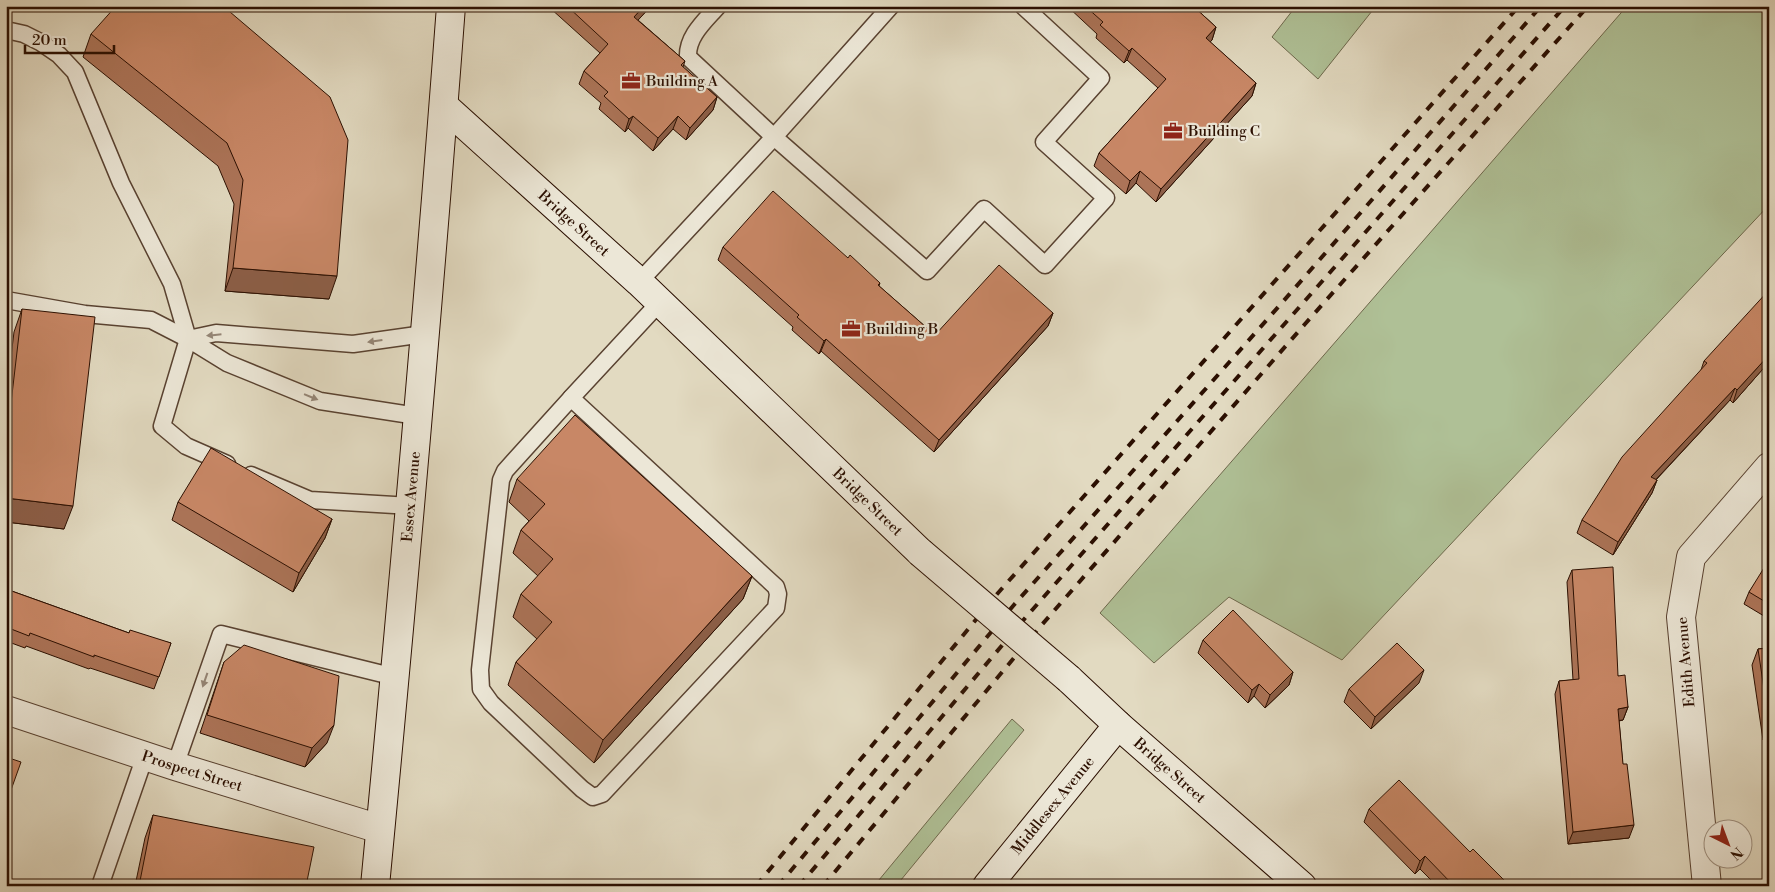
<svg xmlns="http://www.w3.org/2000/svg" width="1775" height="892" font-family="'Libre Bodoni',serif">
  <rect width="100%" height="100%" fill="#e2dac1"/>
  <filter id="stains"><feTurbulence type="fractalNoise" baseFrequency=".004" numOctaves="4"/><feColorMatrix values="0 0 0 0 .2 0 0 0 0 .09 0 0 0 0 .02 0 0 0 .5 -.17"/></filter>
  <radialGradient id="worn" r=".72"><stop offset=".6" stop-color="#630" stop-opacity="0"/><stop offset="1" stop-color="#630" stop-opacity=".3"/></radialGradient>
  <g fill="#afc096" stroke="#6d684c">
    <polygon points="1296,6 1376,6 1318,79 1272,37"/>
    <polygon points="1627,6 1769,6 1769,205 1342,660 1229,597 1154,663 1100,613"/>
    <polygon points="1012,719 1024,730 896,886 874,886"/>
  </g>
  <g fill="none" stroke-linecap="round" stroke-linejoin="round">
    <g stroke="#594231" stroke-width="19">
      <g id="lane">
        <path d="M 718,6 C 705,21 687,36 688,57 L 774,137 L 927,271 L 984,209 L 1045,265 L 1106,198 L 1044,142 L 1101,78 L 1023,6"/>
        <polyline points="6,30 24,34 40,42 59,55 75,72 121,183 172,284 188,339 162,426 186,446 227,464"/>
        <polyline points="639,282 774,137 891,6"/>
        <polyline points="6,300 85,314 151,320 188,339"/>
        <polygon points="571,398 776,587 778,594 776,608 602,794 593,797 582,789 491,703 481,689 480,670 501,480 505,471"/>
        <polyline points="571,398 660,302"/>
        <polyline points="417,416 320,401 227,363 188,339 216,333 353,344 424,334"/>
        <polyline points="251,475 310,500 411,506"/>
        <polyline points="175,766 221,634 395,677"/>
        <polyline points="100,886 145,756"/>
      </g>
    </g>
    <g stroke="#594231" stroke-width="30">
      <g id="street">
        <path id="s1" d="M 6,710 L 175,766 L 380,829"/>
        <polyline points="1707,886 1681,617 1691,557 1769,467"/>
      </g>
    </g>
    <g stroke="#2b0f01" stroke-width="30">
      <g id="secondary">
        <path id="s2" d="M 444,106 L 639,282 L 920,552"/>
        <path id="s3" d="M 1069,679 L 1118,725 L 1302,886"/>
        <path id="s4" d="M 375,886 C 403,593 429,300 451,6"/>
        <path id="s5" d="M 987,886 L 1118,725"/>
      </g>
    </g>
    <use href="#lane" stroke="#ece7d7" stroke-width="16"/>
    <use href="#street" stroke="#ece7d7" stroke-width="28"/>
    <use href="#secondary" stroke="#ece7d7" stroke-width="28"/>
    <g stroke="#2b0f01" stroke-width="4" stroke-dasharray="9 9" stroke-linecap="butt">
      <polyline points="756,886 998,593 1519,6"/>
      <polyline points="778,886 1013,606 1280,305 1541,6"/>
      <polyline points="799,886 1026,617 1565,6"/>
      <polyline points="823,886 1039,628 1305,324 1588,6"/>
    </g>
    <g stroke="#2b0f01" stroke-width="30" stroke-linecap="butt">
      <polyline id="secondary-bridge" points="920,552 1069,679"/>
    </g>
    <use href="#secondary-bridge" stroke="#ece7d7" stroke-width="28"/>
  </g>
  <g fill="#ac7458" stroke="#2b0f01">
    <polygon points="223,6 329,299 225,291 234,204 218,166 83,57 91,34"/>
    <polygon points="550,6 651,6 638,20 685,61 683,67 717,97 713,110 686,140 673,129 653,151 628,128 625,132 599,109 601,103 579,84 584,71 600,53 550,8"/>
    <polygon points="1067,6 1193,6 1216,27 1212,40 1210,42 1256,83 1252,96 1156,202 1136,183 1126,194 1094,166 1099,153 1158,88 1127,60 1124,63 1096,38 1097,34"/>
    <polygon points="723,247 848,258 880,283 879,286 935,335 1053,313 1048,326 934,452 821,351 819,354 792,330 793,327 718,260"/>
    <polygon points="22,309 64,529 6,522 6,398 14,332"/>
    <polygon points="1704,361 1769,362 1733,403 1730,400 1656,480 1657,480 1652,493 1613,555 1577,533 1582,520 1701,370"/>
    <polygon points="517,479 752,576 743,599 594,763 508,685 516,662 537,639 513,617 521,594 538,576 513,553 521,530 529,521 509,502"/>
    <polygon points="178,502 332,519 325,538 293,592 172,520"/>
    <polygon points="1769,564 1769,619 1744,604 1749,592"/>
    <polygon points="1572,570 1618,676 1628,707 1623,720 1619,721 1629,838 1568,844 1555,694 1559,681 1573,680 1567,582"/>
    <polygon points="6,589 129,633 171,643 154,689 90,668 89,669 26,646 25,648 6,641"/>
    <polygon points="1203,640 1293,672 1289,685 1265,708 1254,696 1248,703 1198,653"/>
    <polygon points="1769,648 1769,764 1766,739 1763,740 1752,665 1758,649"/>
    <polygon points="224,662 327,743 305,767 200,733"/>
    <polygon points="1419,683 1371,729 1344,702 1349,689"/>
    <polygon points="1369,809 1470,852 1510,886 1437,886 1420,869 1415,874 1364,822"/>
    <polygon points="153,815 306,886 135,886 145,838"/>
  </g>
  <g fill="#8c5e47" stroke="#2b0f01">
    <polygon points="644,6 651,6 630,29 634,17"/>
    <polygon points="1216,27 1212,40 1202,51 1206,38"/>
    <polygon points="1132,48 1127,60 1124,63 1129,51"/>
    <polygon points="1256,83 1252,96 1156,202 1161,189"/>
    <polygon points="717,97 713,110 686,140 690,128"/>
    <polygon points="633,116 628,128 625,132 629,119"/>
    <polygon points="678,116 673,129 653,151 658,138"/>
    <polygon points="1140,171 1136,183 1126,194 1130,181"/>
    <polygon points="233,268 337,276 329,299 225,291"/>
    <polygon points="1053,313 1048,326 934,452 939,440"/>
    <polygon points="826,339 821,351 819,354 824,341"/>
    <polygon points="1769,355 1769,362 1733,403 1737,390"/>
    <polygon points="1735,388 1730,400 1647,489 1651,477"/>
    <polygon points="1657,480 1652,493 1613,555 1618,542"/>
    <polygon points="6,498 73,506 64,529 6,522"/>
    <polygon points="332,519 325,538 293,592 299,573"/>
    <polygon points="752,576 743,599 594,763 603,740"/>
    <polygon points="1424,670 1419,683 1371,729 1375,717"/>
    <polygon points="1293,672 1289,685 1265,708 1270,695"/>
    <polygon points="1259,684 1254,696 1248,703 1252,690"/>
    <polygon points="1628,707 1623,720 1614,721 1618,709"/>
    <polygon points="1769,724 1769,731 1766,739 1763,740"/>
    <polygon points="334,725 327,743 305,767 312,748"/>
    <polygon points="1634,825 1629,838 1568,844 1573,832"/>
    <polygon points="1425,856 1420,869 1415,874 1420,861"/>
  </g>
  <g fill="#c88766" stroke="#2b0f01">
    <polygon points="116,6 223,6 330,97 348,140 337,276 233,268 243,180 227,143 91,34"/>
    <polygon points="567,6 644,6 634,17 685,61 681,65 717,97 690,128 678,116 658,138 633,116 629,119 604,96 608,92 584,71 608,44"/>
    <polygon points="1085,6 1193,6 1216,27 1206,38 1256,83 1161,189 1140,171 1130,181 1099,153 1166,79 1132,48 1129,51 1100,25 1103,22"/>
    <polygon points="773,191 848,258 850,255 880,283 878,285 935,335 999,265 1053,313 939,440 826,339 824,341 797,317 799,315 723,247"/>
    <polygon points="1769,290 1769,355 1737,390 1735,388 1651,477 1657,480 1618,542 1582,520 1622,457 1707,363 1704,361"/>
    <polygon points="22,309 95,317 73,506 6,498 6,446"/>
    <polygon points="575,415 752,576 603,740 516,662 552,622 521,594 553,559 521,530 545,504 517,479"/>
    <polygon points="211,448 332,519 299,573 178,502"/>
    <polygon points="1767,563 1769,564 1769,604 1749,592"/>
    <polygon points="1613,567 1618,676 1625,675 1628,707 1618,709 1623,764 1627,764 1634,825 1573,832 1559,681 1579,679 1572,570"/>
    <polygon points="6,589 129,633 130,630 171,643 159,677 94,655 94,657 30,633 29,636 6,627"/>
    <polygon points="1233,610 1293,672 1270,695 1259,684 1252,690 1203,640"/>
    <polygon points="1397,643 1424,670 1375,717 1349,689"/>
    <polygon points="244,645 339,676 334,725 312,748 207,715 224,662"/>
    <polygon points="1769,648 1769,723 1758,649"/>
    <polygon points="6,757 21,762 6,804"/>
    <polygon points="1399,780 1470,852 1473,849 1510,886 1454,886 1425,856 1420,861 1369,809"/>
    <polygon points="153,815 314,847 306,886 139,886"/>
  </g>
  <defs><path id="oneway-solid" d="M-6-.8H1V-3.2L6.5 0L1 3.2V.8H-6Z" transform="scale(1.25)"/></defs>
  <g fill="#958677">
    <use href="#oneway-solid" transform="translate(214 335) rotate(174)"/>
    <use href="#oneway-solid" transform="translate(375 341) rotate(172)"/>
    <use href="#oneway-solid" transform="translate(311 397) rotate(22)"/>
    <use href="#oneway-solid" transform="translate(205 680) rotate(109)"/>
  </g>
  <defs>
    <g id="office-bare" transform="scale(1.5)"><path d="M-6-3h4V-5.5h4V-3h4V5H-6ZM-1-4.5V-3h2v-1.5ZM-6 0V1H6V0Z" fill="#8f2418" stroke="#ece7d7" stroke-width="2.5" paint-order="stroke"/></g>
  </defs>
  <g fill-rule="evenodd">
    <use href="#office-bare" x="631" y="81"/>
    <use href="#office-bare" x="1173" y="131"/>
    <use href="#office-bare" x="851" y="329"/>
  </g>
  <g text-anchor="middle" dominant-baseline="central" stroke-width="4.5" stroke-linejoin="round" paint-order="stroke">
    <g font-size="15" fill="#2b0f01" stroke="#ece7d7" text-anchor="start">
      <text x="646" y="81">Building A</text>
      <text x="1188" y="131">Building C</text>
      <text x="866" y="329">Building B</text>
    </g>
    <g font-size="15" fill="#2b0f01" stroke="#ece7d7">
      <text stroke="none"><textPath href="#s2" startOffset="175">Bridge Street</textPath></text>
      <text stroke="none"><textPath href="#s4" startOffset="391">Essex Avenue</textPath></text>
      <text stroke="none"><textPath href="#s2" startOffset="580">Bridge Street</textPath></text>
      <text transform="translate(1686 662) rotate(-95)">Edith Avenue</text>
      <text stroke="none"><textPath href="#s1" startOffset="196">Prospect Street</textPath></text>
      <text stroke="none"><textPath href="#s3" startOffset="136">Bridge Street</textPath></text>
      <text stroke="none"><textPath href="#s5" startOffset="104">Middlesex Avenue</textPath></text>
    </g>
  </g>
  <rect width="1775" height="892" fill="none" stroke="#e2dac1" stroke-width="25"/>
  <rect x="8" y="8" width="1760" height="877" fill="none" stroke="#2b0f01" stroke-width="2.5"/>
  <rect x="12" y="12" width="1750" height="867" fill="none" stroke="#2b0f01"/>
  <g transform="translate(1728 844) rotate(138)"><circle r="24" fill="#ece7d7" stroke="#9f9181"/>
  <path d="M0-4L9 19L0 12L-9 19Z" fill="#8f2418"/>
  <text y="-8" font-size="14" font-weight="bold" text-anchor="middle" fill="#2b0f01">N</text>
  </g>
  <path d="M25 45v8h89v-8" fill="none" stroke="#2b0f01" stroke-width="2.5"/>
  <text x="32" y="45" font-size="15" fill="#2b0f01" stroke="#ece7d7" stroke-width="4" paint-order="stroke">20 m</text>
  <rect width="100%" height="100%" filter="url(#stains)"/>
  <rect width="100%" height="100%" fill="url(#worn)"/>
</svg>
